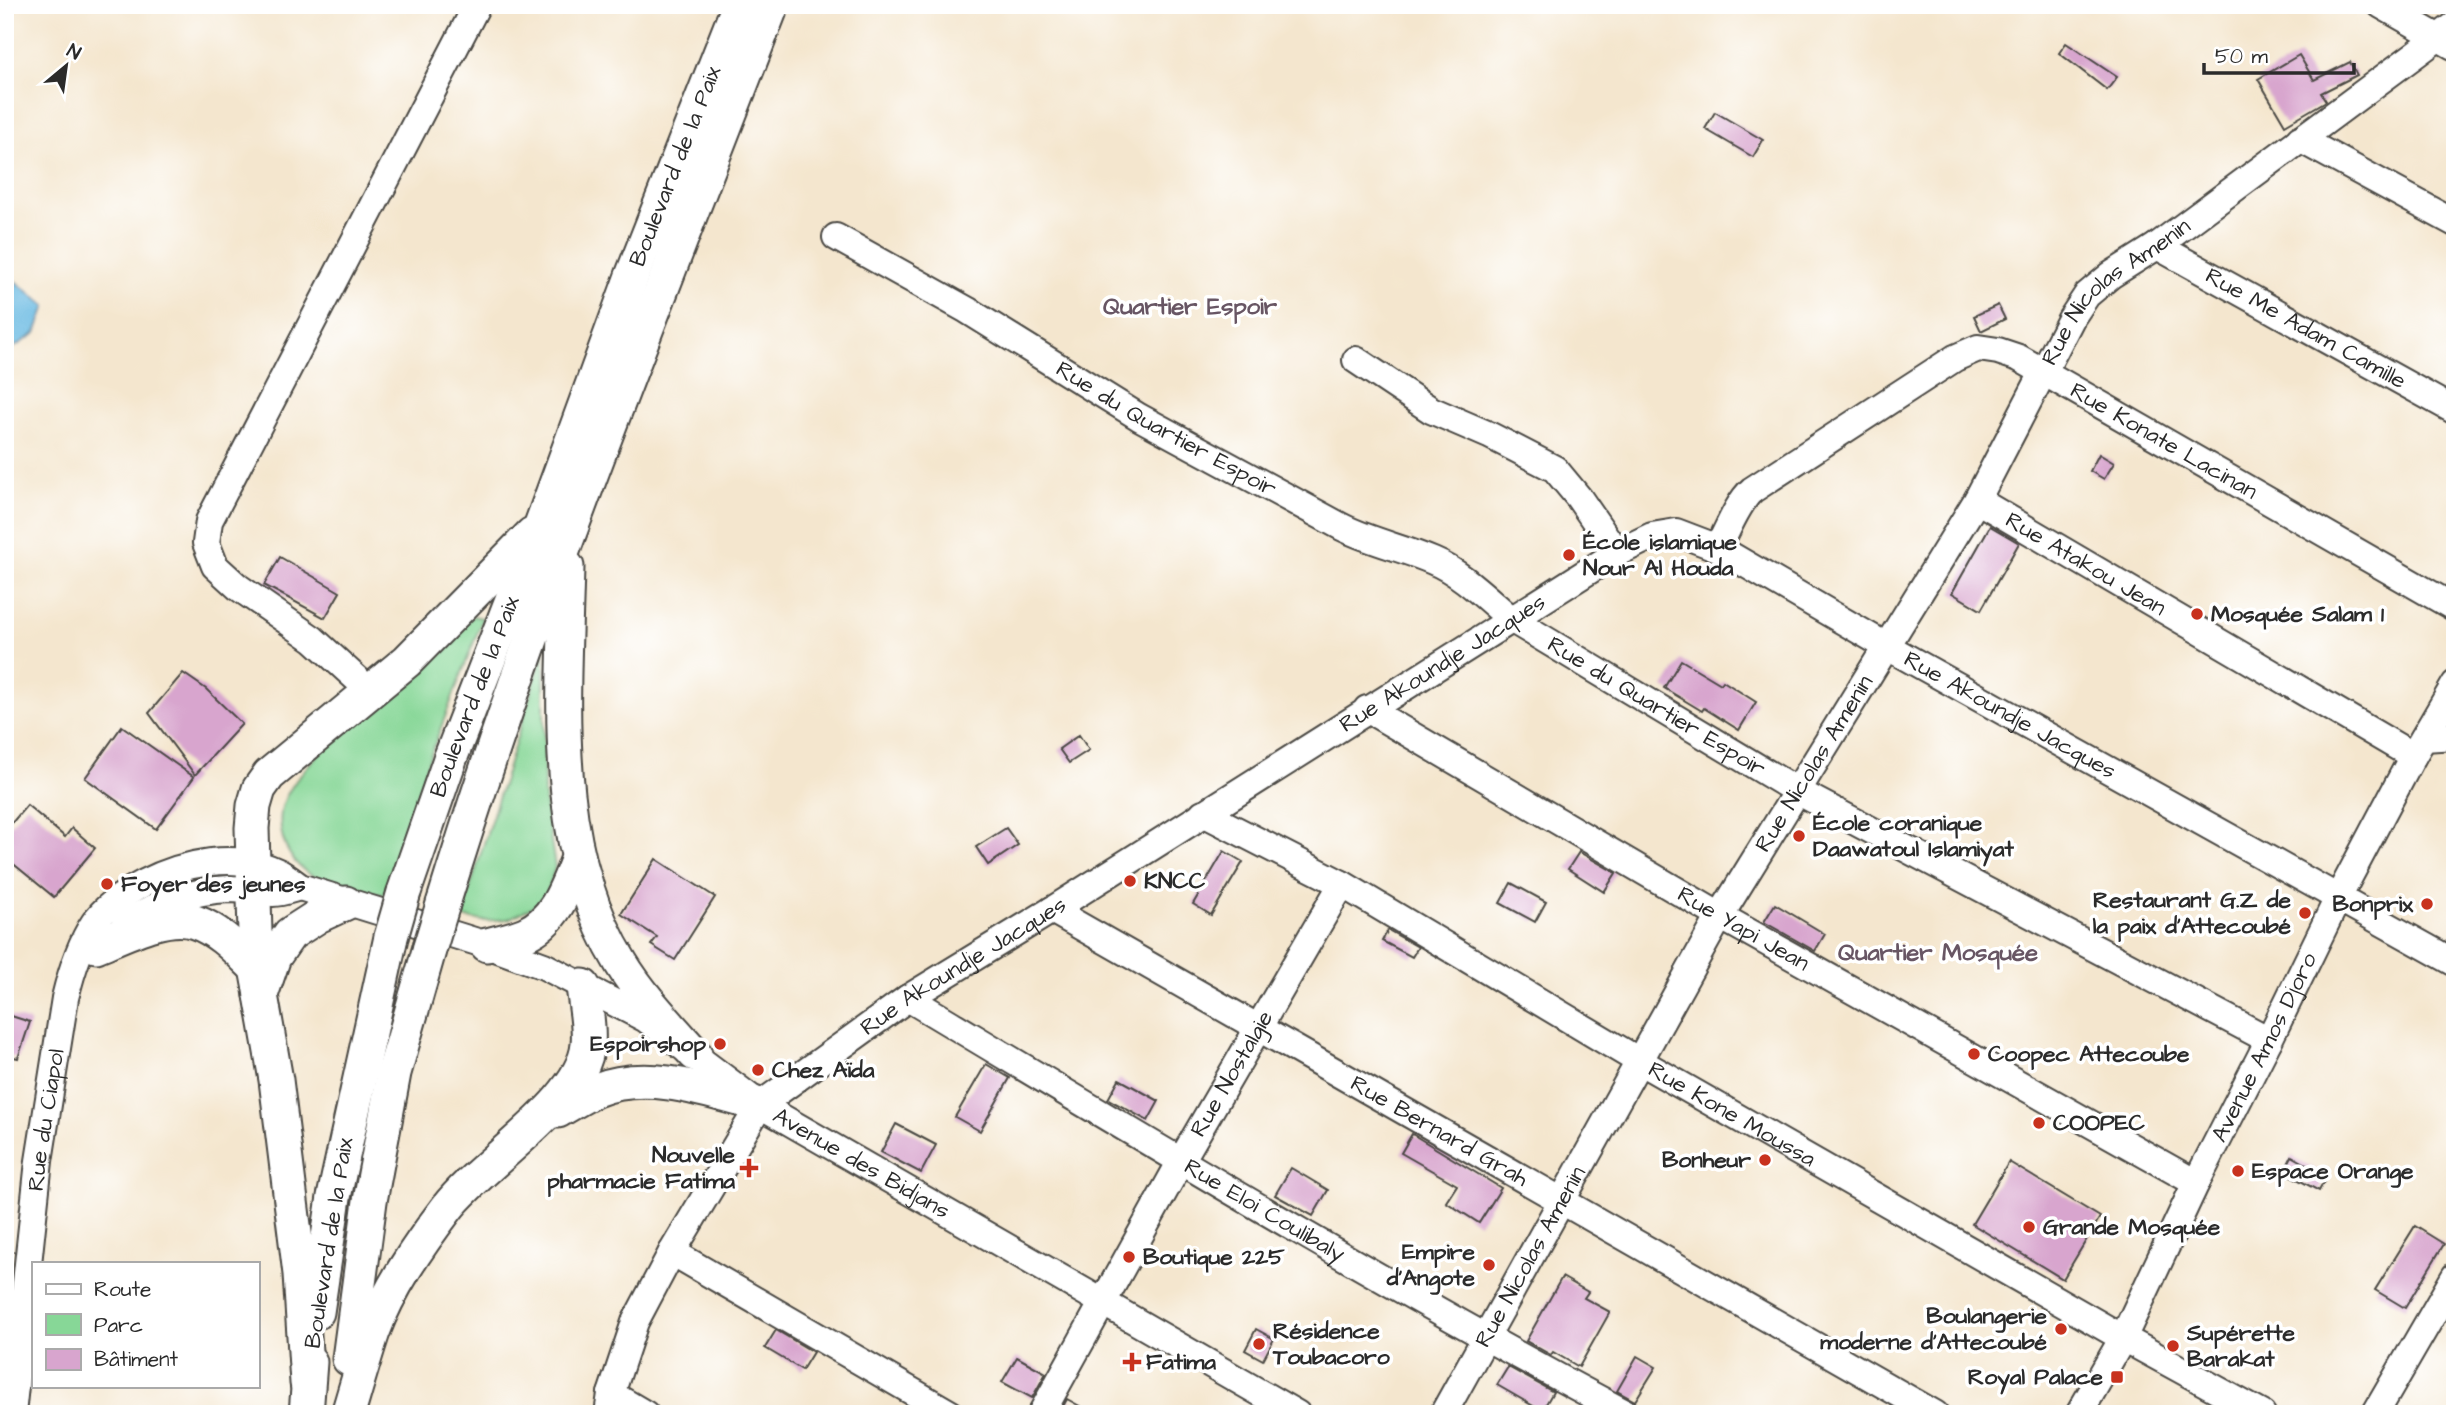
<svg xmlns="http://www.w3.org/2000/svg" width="2460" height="1419" font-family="'Architects Daughter',sans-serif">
  <rect width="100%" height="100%" fill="#fff"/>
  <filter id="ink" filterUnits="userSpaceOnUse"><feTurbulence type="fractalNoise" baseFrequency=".0143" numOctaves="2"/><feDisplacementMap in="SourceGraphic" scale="14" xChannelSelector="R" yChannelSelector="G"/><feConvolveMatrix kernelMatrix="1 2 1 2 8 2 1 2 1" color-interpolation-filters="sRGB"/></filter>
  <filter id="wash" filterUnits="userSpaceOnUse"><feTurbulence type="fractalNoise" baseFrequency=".00686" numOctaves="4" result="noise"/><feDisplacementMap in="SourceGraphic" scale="28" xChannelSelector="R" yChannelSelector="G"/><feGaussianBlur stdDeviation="1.57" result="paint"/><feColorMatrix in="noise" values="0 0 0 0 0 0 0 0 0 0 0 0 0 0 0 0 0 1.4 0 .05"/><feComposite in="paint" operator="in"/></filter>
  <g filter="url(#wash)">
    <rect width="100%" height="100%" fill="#f4e6ce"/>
    <g fill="#87d797" stroke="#598161" stroke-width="2">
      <path d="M 473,616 L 483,618 L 430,756 L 384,895 C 358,889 318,885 299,866 C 284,851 277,828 282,807 C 293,769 356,720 385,694 C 415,668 444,642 473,616 Z"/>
      <polygon points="544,651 544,795 555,867 551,882 545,897 531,908 508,919 483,921 461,917"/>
    </g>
    <polygon fill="#65b8e1" stroke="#487286" stroke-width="2" points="5,273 46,306 36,333 5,353"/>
    <g id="blocks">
      <g fill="#d8a5ce">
        <polygon points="2066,43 2117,77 2107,90 2059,53"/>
        <polygon points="2299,55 2314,80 2350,62 2357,75 2321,93 2326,101 2285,125 2258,79"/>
        <polygon points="1715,112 1763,140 1753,157 1705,129"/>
        <polygon points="1998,305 2005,319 1981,331 1974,316"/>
        <polygon points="2099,454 2114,463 2104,479 2090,471"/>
        <polygon points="1990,526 2019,543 1981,610 1952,593"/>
        <polygon points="280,557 340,592 325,618 264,585"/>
        <polygon points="1681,660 1721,684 1723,681 1756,702 1739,730 1704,708 1702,711 1664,688"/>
        <polygon points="183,673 206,689 242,724 195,775 149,713"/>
        <polygon points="122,726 194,777 156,829 85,778"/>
        <polygon points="1079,735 1089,750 1069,763 1059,749"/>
        <polygon points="27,805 65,837 72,828 95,848 54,897 5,857 5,831"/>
        <polygon points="1006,828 1018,845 988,865 976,847"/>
        <polygon points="1224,851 1243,862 1211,915 1193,904"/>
        <polygon points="1579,852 1616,873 1604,892 1568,869"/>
        <polygon points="656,859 715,897 675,960 651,945 657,937 621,914"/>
        <polygon points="1511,883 1546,902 1535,922 1500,903"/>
        <polygon points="1775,904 1825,934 1815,951 1764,922"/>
        <polygon points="1388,930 1418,947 1412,957 1382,941"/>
        <polygon points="5,1014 30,1022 18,1058 5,1055"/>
        <polygon points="986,1064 1010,1078 980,1131 955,1117"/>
        <polygon points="1119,1079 1159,1101 1148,1121 1108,1099"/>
        <polygon points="896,1124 936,1145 921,1173 881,1152"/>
        <polygon points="1412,1134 1501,1188 1479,1223 1446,1202 1457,1185 1401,1153"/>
        <polygon points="2292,1156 2327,1176 2319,1191 2284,1172"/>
        <polygon points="2009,1162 2100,1217 2063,1279 1972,1224"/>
        <polygon points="1291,1168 1328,1190 1313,1216 1275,1195"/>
        <polygon points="2415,1226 2444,1244 2405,1308 2375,1290"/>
        <polygon points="1562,1277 1588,1292 1584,1298 1610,1312 1579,1367 1553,1352 1551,1355 1526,1341"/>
        <polygon points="1256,1329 1274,1339 1263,1360 1245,1350"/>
        <polygon points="776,1330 813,1352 802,1370 765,1348"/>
        <polygon points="1637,1356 1656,1367 1635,1401 1617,1391"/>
        <polygon points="1017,1357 1046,1373 1032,1398 1002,1382"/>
        <polygon points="1508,1367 1553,1392 1542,1411 1497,1385"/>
        <polygon points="1067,1399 1094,1414 1059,1414"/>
      </g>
    </g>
  </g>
  <g filter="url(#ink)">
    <use href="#blocks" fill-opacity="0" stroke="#494743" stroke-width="2"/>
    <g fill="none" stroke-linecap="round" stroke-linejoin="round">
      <g stroke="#494743" stroke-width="30">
        <g id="minor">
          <polyline points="2381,5 2453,46"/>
          <polyline points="2300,139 2455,223"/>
          <path id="s1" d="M 836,237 L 967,310 L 1139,417 L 1342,527 C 1372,542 1403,548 1433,561 C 1462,573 1487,599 1511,619 L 1797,791 L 2269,1040"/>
          <path id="s2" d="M 2157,246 L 2455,411"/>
          <polyline points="1356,360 1431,410 1489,435 1555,469 1579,498 1617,553"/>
          <path id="s3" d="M 1977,500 L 2413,756"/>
          <path id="s4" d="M 1718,548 C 1727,531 1738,502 1752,490 L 1955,358 L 1978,348 L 1998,351 L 2019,358 L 2455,608"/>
          <polyline points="370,691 313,639 238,587 215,566 206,543 209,521 477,5"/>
          <path id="s5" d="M 1367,709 L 1720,916 L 2196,1183"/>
          <polyline points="2424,738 2455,736"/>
          <path id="s6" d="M 1203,813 L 1342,884 L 1639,1061 L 2123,1338 L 2262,1414"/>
          <path id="s7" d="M 1052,910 L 1935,1414"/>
          <path d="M 125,923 C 158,903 190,891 229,889 C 244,889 259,892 273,893 C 282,893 292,889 300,887"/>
          <path id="s8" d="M 908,998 C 1145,1140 1382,1284 1627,1414"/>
          <polyline points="672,1252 951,1414"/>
          <polyline points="611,1394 645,1414"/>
          <path id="s9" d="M 12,1414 L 39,1161 L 65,998 C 71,973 80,944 94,923 C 106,905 125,893 144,883 C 183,863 236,851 278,872 C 286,876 293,882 300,887 L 487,945 L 544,966 L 646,1019 L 760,1105 L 1297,1414"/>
          <path id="s10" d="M 608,1414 L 611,1394 L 635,1322 L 672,1252 L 760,1105 L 908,998 L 1052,910 L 1617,553 L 1652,536 L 1676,532 L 1718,548 L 1886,646 L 2455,963"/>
          <path id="s11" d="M 1041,1414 L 1181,1161 L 1342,884"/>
          <path id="s12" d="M 1443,1414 L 1720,916 L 1977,500 L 2071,319 L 2087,295 L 2111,275 L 2157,246 L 2455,25"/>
          <path id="s13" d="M 2079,1414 L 2123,1338 L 2196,1183 L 2269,1040 L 2339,896 L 2413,756 L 2455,684"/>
          <polyline points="2375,1414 2455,1276"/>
        </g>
      </g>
      <g stroke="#494743" stroke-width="37">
        <g id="major">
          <path d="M 567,567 C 564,698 549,846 621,963 C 641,996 669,1025 695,1054"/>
          <path id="s14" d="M 404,892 L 450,759 L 541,525 L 632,276 L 739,5"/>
          <path d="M 443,904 C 537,599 657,303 772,5"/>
          <path d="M 487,945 C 499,942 513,939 525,934 C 556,921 567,886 578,858"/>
          <path d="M 96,946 C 123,935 167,912 195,922 C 219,930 238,951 256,968"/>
          <polyline points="261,995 256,968 252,828 254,806 259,789 269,775 407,661 532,534"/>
          <path d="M 558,1111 C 570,1104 583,1096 596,1090 C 649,1069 708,1091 760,1105"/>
          <polyline points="317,1312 334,1197 391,937"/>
          <polyline points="349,1359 370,1201 394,1073 430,947"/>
          <polyline points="307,1383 300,1274 276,1080 261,995 274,957 290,934 318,916 346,903"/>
          <polyline points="306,1414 310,1362"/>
          <path d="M 348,1414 C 356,1387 364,1359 373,1332 C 389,1288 419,1245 447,1208 C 482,1162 584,1101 588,1044 C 590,1025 585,1005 583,986"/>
        </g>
      </g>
      <use href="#minor" stroke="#fff" stroke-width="26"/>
      <use href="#major" stroke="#fff" stroke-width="33"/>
      <g stroke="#494743" stroke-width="37" stroke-linecap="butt">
        <g id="major-bridge">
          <polyline points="391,937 404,892"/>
          <polyline points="430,947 443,904"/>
        </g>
      </g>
      <use href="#major-bridge" stroke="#fff" stroke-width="33"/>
    </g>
  </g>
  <g fill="#c8321e" stroke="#fff" stroke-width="2.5">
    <circle cx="1569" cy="555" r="7"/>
    <circle cx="2197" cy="614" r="7"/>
    <circle cx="1799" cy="836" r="7"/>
    <circle cx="1130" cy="881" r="7"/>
    <circle cx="107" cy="884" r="7"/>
    <circle cx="2427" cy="904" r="7"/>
    <circle cx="2305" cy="913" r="7"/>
    <circle cx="720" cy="1044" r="7"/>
    <circle cx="1974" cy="1054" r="7"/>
    <circle cx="758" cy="1070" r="7"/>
    <circle cx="2039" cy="1123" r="7"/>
    <circle cx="1765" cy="1160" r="7"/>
    <path d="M745.5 1157.5h7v7h7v7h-7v7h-7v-7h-7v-7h7z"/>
    <circle cx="2238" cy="1171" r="7"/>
    <circle cx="2029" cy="1227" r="7"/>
    <circle cx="1129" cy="1257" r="7"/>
    <circle cx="1489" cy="1265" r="7"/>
    <circle cx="2061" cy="1329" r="7"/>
    <circle cx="1259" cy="1344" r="7"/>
    <circle cx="2173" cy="1346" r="7"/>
    <path d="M1128.5 1351.5h7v7h7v7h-7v7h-7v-7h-7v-7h7z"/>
    <rect x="2110" y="1370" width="14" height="14" rx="3.5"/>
  </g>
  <g text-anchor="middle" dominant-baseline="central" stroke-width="7" stroke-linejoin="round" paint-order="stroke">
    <g font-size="23" fill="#2b2b2b" stroke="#fff">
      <text stroke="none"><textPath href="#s14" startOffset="775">Boulevard de la Paix</textPath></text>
      <text stroke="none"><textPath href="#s12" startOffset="1314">Rue Nicolas Amenin</textPath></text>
      <text stroke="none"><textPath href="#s2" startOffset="170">Rue Me Adam Camille</textPath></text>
      <text stroke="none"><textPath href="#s1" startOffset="382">Rue du Quartier Espoir</textPath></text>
      <text stroke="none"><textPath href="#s4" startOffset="544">Rue Konate Lacinan</textPath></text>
      <text stroke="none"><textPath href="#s3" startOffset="126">Rue Atakou Jean</textPath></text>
      <text stroke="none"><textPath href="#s10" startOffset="1160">Rue Akoundje Jacques</textPath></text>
      <text stroke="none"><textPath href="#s14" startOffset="208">Boulevard de la Paix</textPath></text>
      <text stroke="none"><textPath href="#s1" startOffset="948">Rue du Quartier Espoir</textPath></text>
      <text stroke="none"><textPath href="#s10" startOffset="1811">Rue Akoundje Jacques</textPath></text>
      <text stroke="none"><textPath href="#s12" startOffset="749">Rue Nicolas Amenin</textPath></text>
      <text stroke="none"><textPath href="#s5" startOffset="436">Rue Yapi Jean</textPath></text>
      <text stroke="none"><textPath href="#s10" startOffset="593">Rue Akoundje Jacques</textPath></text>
      <text stroke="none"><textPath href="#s13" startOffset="411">Avenue Amos Djoro</textPath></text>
      <text stroke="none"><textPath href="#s11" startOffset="390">Rue Nostalgie</textPath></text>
      <text stroke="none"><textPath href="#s6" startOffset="609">Rue Kone Moussa</textPath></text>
      <text stroke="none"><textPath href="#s9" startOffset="296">Rue du Ciapol</textPath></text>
      <text stroke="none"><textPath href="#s7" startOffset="446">Rue Bernard Grah</textPath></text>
      <text stroke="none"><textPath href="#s9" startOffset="1362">Avenue des Bidjans</textPath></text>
      <text stroke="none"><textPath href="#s8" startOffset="415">Rue Eloi Coulibaly</textPath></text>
      <text transform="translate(329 1243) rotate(-81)">Boulevard de la Paix</text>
      <text stroke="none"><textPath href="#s12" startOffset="180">Rue Nicolas Amenin</textPath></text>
    </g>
    <g font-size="23" font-weight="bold" fill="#2b2b2b" stroke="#fff" text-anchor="start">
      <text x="1583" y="542">École islamique<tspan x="1583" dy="26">Nour Al Houda</tspan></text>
      <text x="2211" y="614">Mosquée Salam 1</text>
      <text x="1813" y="823">École coranique<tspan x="1813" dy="26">Daawatoul Islamiyat</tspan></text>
      <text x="1144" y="881">KNCC</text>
      <text x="121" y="884">Foyer des jeunes</text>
      <text x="2291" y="900" text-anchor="end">Restaurant G.Z de<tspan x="2291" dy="26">la paix d’Attecoubé</tspan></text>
      <text x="2413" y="904" text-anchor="end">Bonprix</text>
      <text x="706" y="1044" text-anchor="end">Espoirshop</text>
      <text x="1988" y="1054">Coopec Attecoube</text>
      <text x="772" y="1070">Chez Aïda</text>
      <text x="2053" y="1123">COOPEC</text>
      <text x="735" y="1155" text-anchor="end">Nouvelle<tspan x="735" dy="26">pharmacie Fatima</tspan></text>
      <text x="1751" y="1160" text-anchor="end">Bonheur</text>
      <text x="2252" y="1171">Espace Orange</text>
      <text x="2043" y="1227">Grande Mosquée</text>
      <text x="1475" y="1252" text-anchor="end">Empire<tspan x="1475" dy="26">d‘Angote</tspan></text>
      <text x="1143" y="1257">Boutique 225</text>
      <text x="2047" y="1316" text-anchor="end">Boulangerie<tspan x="2047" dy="26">moderne d‘Attecoubé</tspan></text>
      <text x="1273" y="1331">Résidence<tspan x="1273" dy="26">Toubacoro</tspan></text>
      <text x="2187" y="1333">Supérette<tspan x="2187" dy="26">Barakat</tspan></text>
      <text x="1146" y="1362">Fatima</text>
      <text x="2103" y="1377" text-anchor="end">Royal Palace</text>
    </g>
    <g font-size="24" font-weight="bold" fill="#685664" stroke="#fff">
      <text x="1190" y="307">Quartier Espoir</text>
      <text x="1938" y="953">Quartier Mosquée</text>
    </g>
  </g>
  <rect width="2460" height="1419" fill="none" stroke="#fff" stroke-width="28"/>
  <rect x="32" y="1262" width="228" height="126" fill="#ffffff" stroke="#aaaaaa" stroke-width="2"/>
  <rect x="46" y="1284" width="35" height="10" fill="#ffffff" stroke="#aaaaaa" stroke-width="2"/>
  <text x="94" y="1296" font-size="21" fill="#2b2b2b">Route</text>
  <rect x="46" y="1314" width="35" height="21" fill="#87d797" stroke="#aaaaaa" stroke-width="2"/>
  <text x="94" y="1332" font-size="21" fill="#2b2b2b">Parc</text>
  <rect x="46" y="1349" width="35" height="21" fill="#d8a5ce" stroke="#aaaaaa" stroke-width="2"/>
  <text x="94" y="1366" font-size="21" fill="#2b2b2b">Bâtiment</text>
  <g transform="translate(66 66) rotate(29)" stroke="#ffffff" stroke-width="5" paint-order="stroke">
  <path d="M0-5L12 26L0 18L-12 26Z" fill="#2b2b2b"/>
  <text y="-10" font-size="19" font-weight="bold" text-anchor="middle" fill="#2b2b2b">N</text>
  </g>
  <path d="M2204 63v10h150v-10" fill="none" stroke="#2b2b2b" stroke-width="3.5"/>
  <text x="2215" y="63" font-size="21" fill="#2b2b2b" stroke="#ffffff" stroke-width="5" paint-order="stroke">50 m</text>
</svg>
